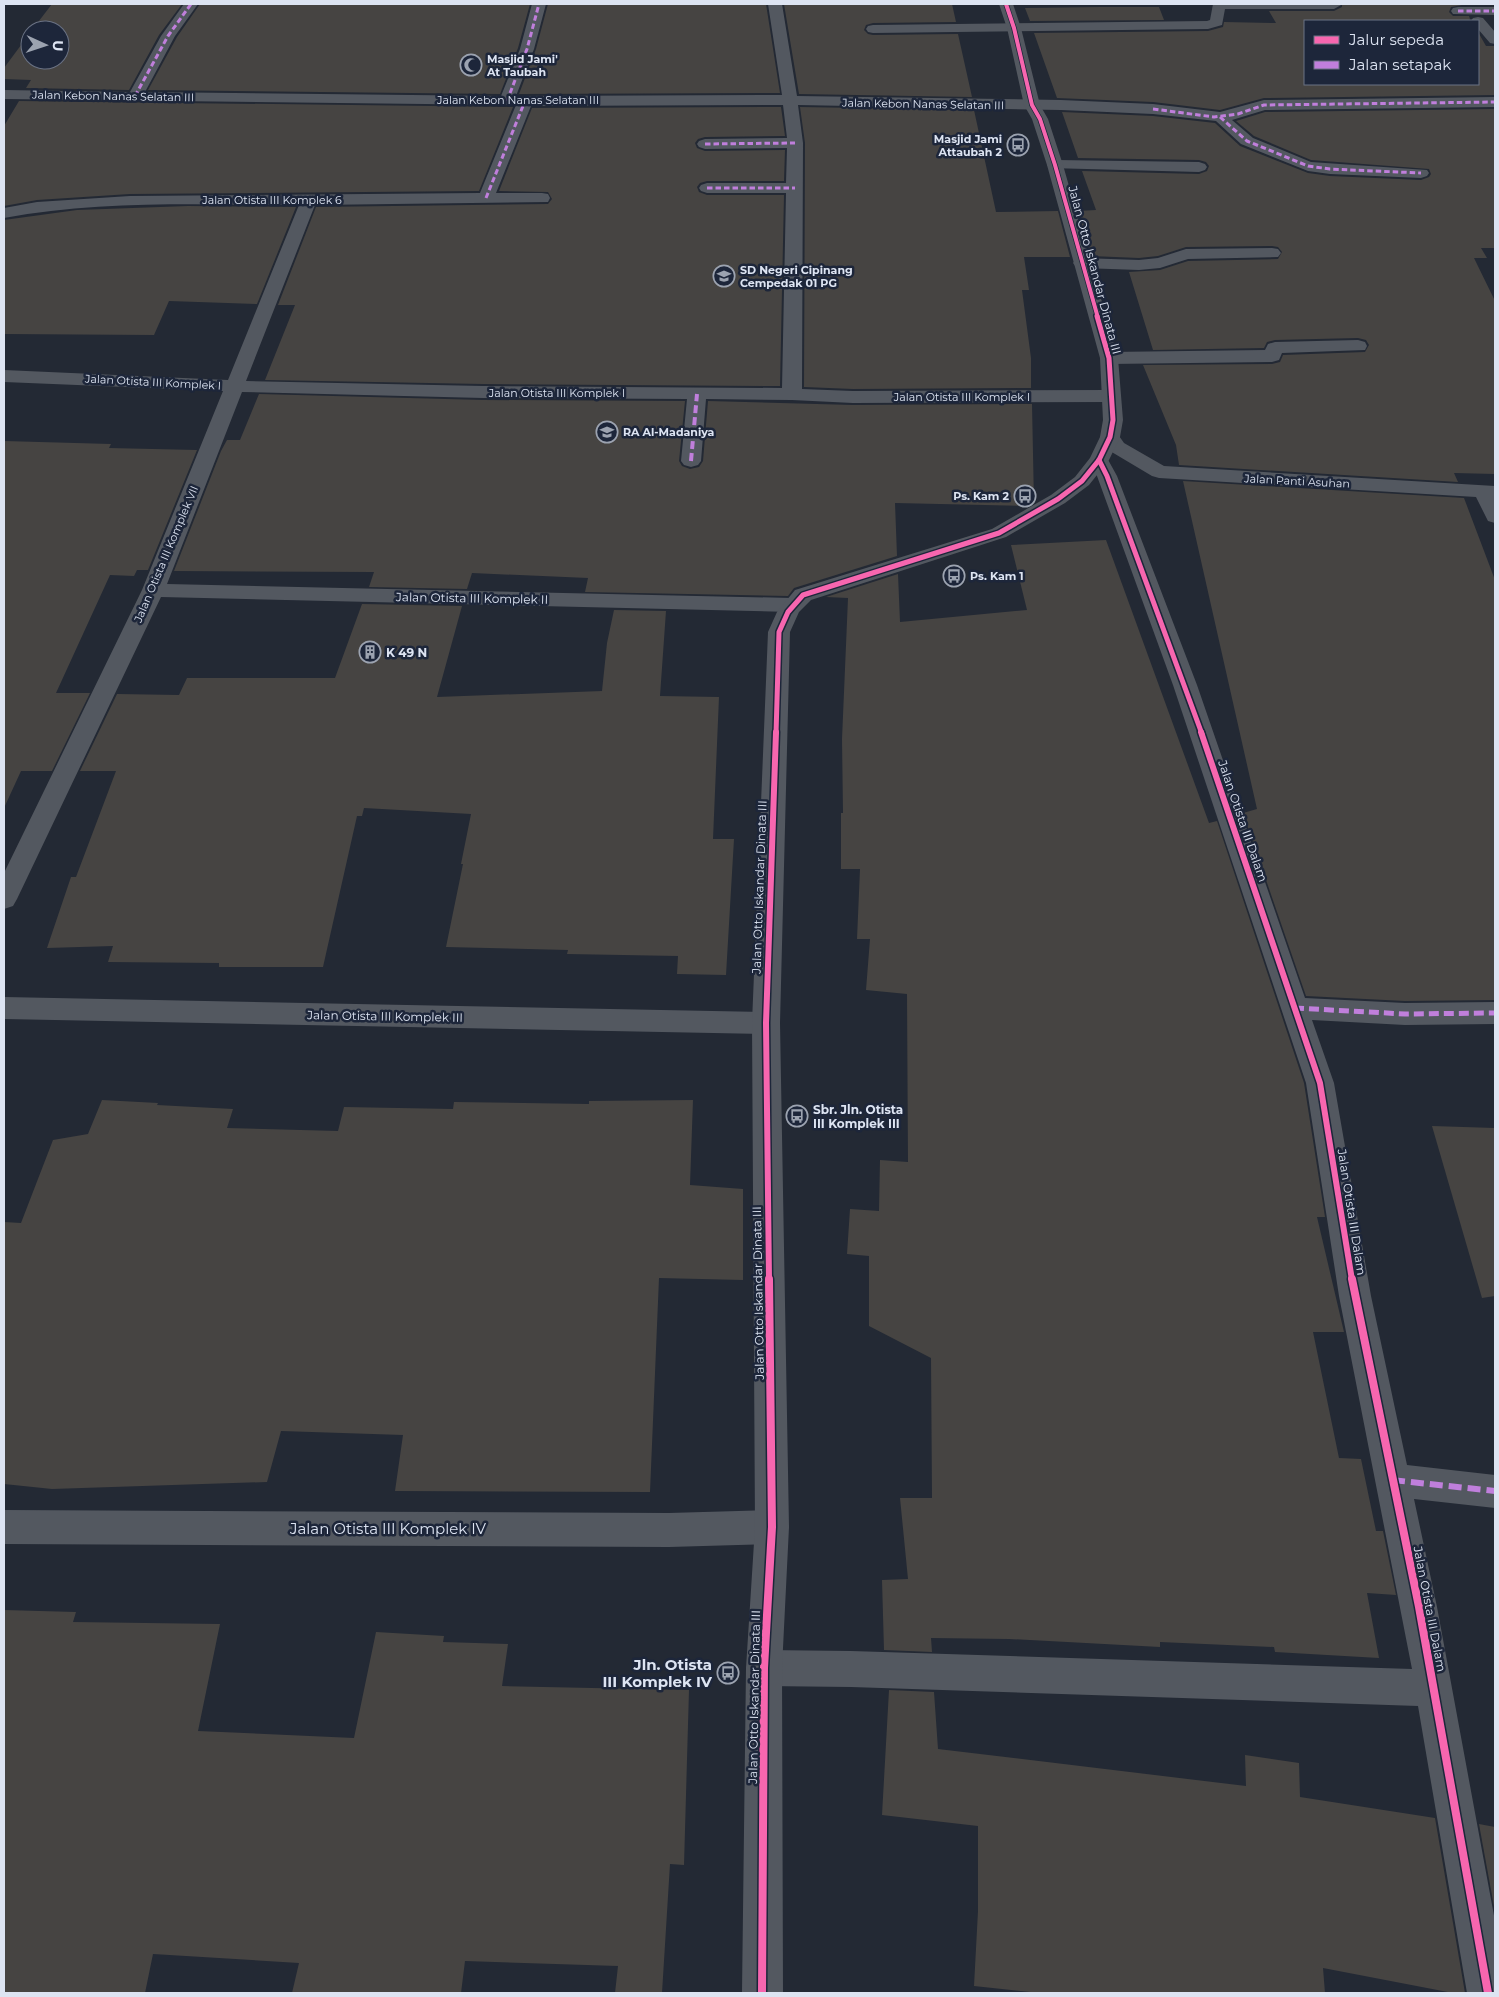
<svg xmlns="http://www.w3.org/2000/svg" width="1499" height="1997" font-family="Montserrat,sans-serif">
  <rect width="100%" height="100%" fill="#232934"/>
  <g fill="#464442">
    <polygon points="52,4 182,4 159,35 129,90 26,88 31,80 4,79 4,68 30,33 30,60 60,60 60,30 32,30"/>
    <polygon points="200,4 530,4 518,48 500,94 148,90 177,37"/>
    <polygon points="548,4 766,4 780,93 519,94 536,49"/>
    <polygon points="784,4 952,4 956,22 873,23 866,25 864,30 868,34 873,35 958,34 972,97 799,94"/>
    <polygon points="1342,4 1462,4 1462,5 1451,7 1449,12 1453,16 1469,16 1470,19 1469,21 1305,21 1305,84 1478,84 1478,32 1486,46 1495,46 1495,95 1264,98 1220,110 1153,102 1057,98 1034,33 1208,31 1223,27 1224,22 1276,23 1269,11 1334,11 1342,7"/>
    <polygon points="1099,7 1159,7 1164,20 1030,21 1025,8"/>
    <polygon points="19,101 513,107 479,191 130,194 37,200 4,206 4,126"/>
    <polygon points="781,107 785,136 705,137 698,139 695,143 697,148 705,151 785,150 784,181 707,181 700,183 697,187 699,192 707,195 784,195 780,386 483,384 265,380 295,305 278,305 316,207 548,204 552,199 548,192 499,191 532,108"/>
    <polygon points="800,107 974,110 996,212 1058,211 1070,257 1024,257 1029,290 1022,290 1031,358 1031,388 853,389 804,387 805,143"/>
    <polygon points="1495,109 1495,248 1481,248 1487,258 1474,258 1495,301 1495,474 1454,473 1458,482 1179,465 1176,445 1143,365 1272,364 1280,362 1283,355 1365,352 1369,345 1366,340 1358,338 1275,340 1267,342 1264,348 1153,350 1129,272 1160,270 1188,261 1278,259 1282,252 1278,247 1272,246 1186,247 1158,256 1139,258 1091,256 1078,211 1096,210 1082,171 1199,174 1207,171 1209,166 1206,162 1199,160 1078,158 1062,112 1153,116 1215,123 1240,146 1308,173 1330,176 1421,180 1429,177 1431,174 1429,169 1311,160 1254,136 1236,121 1265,112"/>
    <polygon points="188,206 296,207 257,304 169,301 154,335 4,334 4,220 77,210"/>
    <polygon points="259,394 483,400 685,401 679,461 682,466 690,469 699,467 703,461 708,401 853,405 1032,404 1034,503 1029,506 895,503 897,556 794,588 788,596 585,592 588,578 472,573 467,589 369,587 374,572 174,571 221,451 227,440 240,440"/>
    <polygon points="4,441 111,444 109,448 197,450 148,570 137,570 134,576 110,575 56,693 90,693 52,771 21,771 4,808"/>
    <polygon points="1183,481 1464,498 1495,580 1495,1000 1405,1001 1306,996 1243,813 1257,809"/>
    <polygon points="1106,540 1209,823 1217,821 1304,1083 1325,1217 1317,1217 1344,1332 1313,1332 1339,1458 1361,1459 1376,1531 1383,1531 1396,1595 1367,1593 1379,1658 1275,1652 1274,1647 1160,1642 1160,1647 1009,1639 931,1638 932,1652 884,1650 882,1580 908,1579 900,1498 932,1498 931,1358 869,1326 869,1256 847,1254 850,1209 879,1211 880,1160 908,1162 907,994 866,990 870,939 857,939 860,869 841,869 841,813 843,813 842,739 848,598 826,597 898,574 900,622 1027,610 1011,545"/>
    <polygon points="362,604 462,606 437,697 602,691 607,643 614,610 666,611 660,696 719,697 713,839 734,839 726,975 677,974 678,956 567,954 568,950 446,947 463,864 461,864 471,814 364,808 362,816 357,816 323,967 219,967 219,963 108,962 113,946 47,948 71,877 76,877 116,771 80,771 117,694 179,695 187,678 335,678"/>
    <polygon points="102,1100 158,1103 157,1105 233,1109 227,1128 338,1131 344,1107 453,1109 454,1102 589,1104 589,1101 693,1100 690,1185 743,1189 743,1280 659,1278 650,1492 395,1491 403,1435 281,1431 267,1482 52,1489 4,1484 4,1222 21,1223 53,1140 88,1134"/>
    <polygon points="1432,1126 1495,1128 1495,1296 1482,1298"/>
    <polygon points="4,1610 76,1612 73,1622 220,1624 198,1731 354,1738 376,1632 444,1636 443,1642 508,1644 502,1686 689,1690 684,1865 670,1864 662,1993 615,1993 618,1966 465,1961 461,1993 292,1993 299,1963 153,1954 145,1993 4,1993"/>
    <polygon points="889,1690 934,1692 938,1749 1246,1786 1245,1755 1299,1763 1300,1797 1435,1818 1465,1993 1453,1993 1323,1968 1325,1993 1040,1993 974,1986 978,1911 978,1826 882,1815"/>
    <polygon points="1479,1824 1495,1827 1495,1912"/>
  </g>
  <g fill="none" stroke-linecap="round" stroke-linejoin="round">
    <g fill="#535860" fill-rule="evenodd">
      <path d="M 184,4 L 198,4 L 175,36 L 145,92 L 501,96 L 520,49 L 532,4 L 546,4 L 534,49 L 516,96 L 782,95 L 768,4 L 782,4 L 797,96 L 1061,100 L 1153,104 L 1220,112 L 1264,100 L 1495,97 L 1495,107 L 1265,110 L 1232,120 L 1253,138 L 1311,162 L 1427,170 L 1429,173 L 1427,176 L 1421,178 L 1330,174 L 1308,171 L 1241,144 L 1216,121 L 1153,114 L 1061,110 L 798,105 L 803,143 L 802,389 L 853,391 L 1111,390 L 1118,392 L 1121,396 L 1118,400 L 1111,402 L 853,403 L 792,400 L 706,399 L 701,461 L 698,465 L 691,467 L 684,465 L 681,461 L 687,399 L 483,398 L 242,392 L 167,584 L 791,598 L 799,600 L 802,605 L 799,610 L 791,612 L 161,597 L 17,899 L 13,906 L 4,909 L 4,873 L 142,590 L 223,391 L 4,382 L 4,370 L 228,380 L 299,205 C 201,205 101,200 4,218 L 4,208 L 37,202 L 130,196 L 480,193 L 516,105 L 4,99 L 4,90 L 130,92 L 161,36 ZM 783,105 L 787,138 L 705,139 L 699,141 L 697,144 L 699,147 L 705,149 L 787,148 L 786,183 L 707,183 L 701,185 L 699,188 L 701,191 L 707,193 L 786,193 L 782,388 L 483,386 L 246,381 L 315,205 L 548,202 L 550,198 L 548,194 L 542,193 L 496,193 L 531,106 Z"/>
      <polygon points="1213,4 1341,5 1334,9 1225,9 1222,25 1208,29 873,33 868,32 866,29 868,26 873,25 1207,21 1210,20"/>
      <polygon points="1458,7 1495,7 1495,15 1453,14 1451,11 1453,8"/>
      <polygon points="1478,17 1483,18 1495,32 1495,44 1490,43 1478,29 1478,21 1471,21 1473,18"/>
      <polygon points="1055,160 1199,162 1205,164 1207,167 1205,170 1199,172 1049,168 1047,165 1049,162"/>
      <polygon points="1272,248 1278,249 1281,253 1278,257 1188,259 1160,268 1139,270 1082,268 1076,267 1073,263 1076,259 1082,258 1139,260 1158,258 1186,249"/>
      <polygon points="1358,340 1365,342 1367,346 1365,350 1282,353 1279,360 1272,362 1109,364 1102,362 1100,358 1102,354 1109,352 1265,350 1268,344 1275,342"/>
      <polygon points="1110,431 1117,433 1124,443 1164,466 1495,486 1495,523 1488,521 1476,497 1159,478 1152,476 1110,451 1100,437 1103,433"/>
      <polygon points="1099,454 1106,456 1117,476 1197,685 1305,998 1405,1003 1495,1002 1495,1024 1405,1025 1312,1020 1334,1083 1371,1296 1407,1465 1495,1475 1495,1508 1414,1499 1437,1607 1495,1921 1495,1993 1467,1993 1418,1706 851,1687 764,1686 751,1681 746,1668 751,1655 764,1650 851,1651 1412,1669 1339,1296 1306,1083 1173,685 1097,476 1089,460 1092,456"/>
      <polygon points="4,997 766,1012 776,1015 780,1023 776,1031 766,1034 4,1019"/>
      <polygon points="4,1510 669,1513 772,1510 784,1515 789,1527 784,1539 772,1544 669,1547 4,1544"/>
    </g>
    <polygon fill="#535860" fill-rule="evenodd" points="999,4 1013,4 1021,28 1040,105 1048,119 1063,165 1118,358 1123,420 1120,437 1109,460 1089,485 1065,503 1006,537 811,600 799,612 790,632 780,1023 789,1527 782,1668 783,1993 742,1993 746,1668 755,1527 752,1023 768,632 777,612 795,590 992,529 1051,495 1075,477 1090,458 1100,437 1103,420 1100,358 1047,165 1032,119 1024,105 1007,28"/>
    <g stroke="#c07fdc" stroke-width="3" stroke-dasharray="5.5 3" stroke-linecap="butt">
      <polyline points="1458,11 1495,11"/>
      <polyline points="135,96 168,36 191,4"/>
      <polyline points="507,101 527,49 539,4"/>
      <polyline points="1153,109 1214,117 1238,114 1264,105 1495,102"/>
      <polyline points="1220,117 1247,141 1308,166 1330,169 1421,173"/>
      <polyline points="705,144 795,143"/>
      <polyline points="707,188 795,188"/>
      <polyline points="486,198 525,101"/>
    </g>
    <polyline stroke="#c07fdc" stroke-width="4" stroke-dasharray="8 4" stroke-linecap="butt" points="691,461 697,394"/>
    <polyline stroke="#c07fdc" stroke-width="5" stroke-dasharray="10 5" stroke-linecap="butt" points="1294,1008 1405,1014 1495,1013"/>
    <polyline stroke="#c07fdc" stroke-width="6" stroke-dasharray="13 6" stroke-linecap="butt" points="1392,1480 1495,1491"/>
    <g stroke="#1d263a" stroke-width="5.5">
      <polyline id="cycleway-far3" points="1006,4 1014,28 1032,105 1040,119 1055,165 1098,318"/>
    </g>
    <g stroke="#1d263a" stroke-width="8">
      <g id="cycleway-far2">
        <polyline points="1099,460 1107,476 1202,734"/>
        <polyline points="776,734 779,632 788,612 803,595 999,533 1058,499 1082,481 1099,460 1110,437 1113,420 1109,358 1097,316"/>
      </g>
    </g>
    <g stroke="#1d263a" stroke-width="9">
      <g id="cycleway-far1">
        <polyline points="1201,732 1320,1083 1352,1280"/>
        <polyline points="769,1280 766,1023 776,732"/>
      </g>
    </g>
    <g stroke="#1d263a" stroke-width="11">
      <g id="cycleway">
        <polyline points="1352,1279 1419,1607 1488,1993"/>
        <polyline points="762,1993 764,1668 772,1527 769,1279"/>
      </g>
    </g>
    <use href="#cycleway-far3" stroke="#f766af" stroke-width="4"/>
    <use href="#cycleway-far2" stroke="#f766af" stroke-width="5"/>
    <use href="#cycleway-far1" stroke="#f766af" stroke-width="6"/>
    <use href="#cycleway" stroke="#f766af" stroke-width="8"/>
  </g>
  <defs>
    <g id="mosque-ring" transform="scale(1.125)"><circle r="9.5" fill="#1d263a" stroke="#9ca3b0" stroke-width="1.5"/><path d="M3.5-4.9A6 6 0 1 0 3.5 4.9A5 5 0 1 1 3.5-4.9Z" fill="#9ca3b0"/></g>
    <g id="bus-ring" transform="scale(1.125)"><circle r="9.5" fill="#1d263a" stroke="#9ca3b0" stroke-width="1.5"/><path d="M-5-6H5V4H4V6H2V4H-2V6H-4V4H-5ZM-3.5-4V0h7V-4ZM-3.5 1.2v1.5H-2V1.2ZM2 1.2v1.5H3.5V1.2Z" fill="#9ca3b0"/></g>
    <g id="school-ring" transform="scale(1.125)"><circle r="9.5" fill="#1d263a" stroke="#9ca3b0" stroke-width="1.5"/><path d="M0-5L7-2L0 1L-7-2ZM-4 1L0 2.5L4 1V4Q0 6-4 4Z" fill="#9ca3b0"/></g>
    <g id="building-ring" transform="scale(1.125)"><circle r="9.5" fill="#1d263a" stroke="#9ca3b0" stroke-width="1.5"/><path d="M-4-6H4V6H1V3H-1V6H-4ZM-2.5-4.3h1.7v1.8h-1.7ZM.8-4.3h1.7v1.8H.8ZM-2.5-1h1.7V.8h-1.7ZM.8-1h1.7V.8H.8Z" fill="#9ca3b0"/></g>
  </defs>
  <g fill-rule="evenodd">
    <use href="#mosque-ring" x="471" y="65"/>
    <use href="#bus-ring" x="1018" y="145"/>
    <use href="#school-ring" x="724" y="276"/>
    <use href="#school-ring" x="607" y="432"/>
    <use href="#bus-ring" x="1025" y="496"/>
    <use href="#bus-ring" x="954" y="576"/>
    <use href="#building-ring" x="370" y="652"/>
    <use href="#bus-ring" x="797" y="1116"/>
    <use href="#bus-ring" x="728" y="1673"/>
  </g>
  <g text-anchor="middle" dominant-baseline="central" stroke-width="5" stroke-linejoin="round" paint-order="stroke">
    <g font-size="11" font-weight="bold" fill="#dde4f2" stroke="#1d263a" text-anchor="start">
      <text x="487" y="59">Masjid Jami'<tspan x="487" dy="13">At Taubah</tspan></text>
      <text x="1002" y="139" text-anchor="end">Masjid Jami<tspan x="1002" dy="13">Attaubah 2</tspan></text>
      <text x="740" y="270">SD Negeri Cipinang<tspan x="740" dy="13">Cempedak 01 PG</tspan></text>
      <text x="623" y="432">RA Al-Madaniya</text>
      <text x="1009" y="496" text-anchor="end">Ps. Kam 2</text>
      <text x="970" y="576">Ps. Kam 1</text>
    </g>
    <g font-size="11" fill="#dde4f2" stroke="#1d263a">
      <text transform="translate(113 96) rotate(1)">Jalan Kebon Nanas Selatan III</text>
      <text x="518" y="100">Jalan Kebon Nanas Selatan III</text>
      <text transform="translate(923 104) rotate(1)">Jalan Kebon Nanas Selatan III</text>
      <text x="272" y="200">Jalan Otista III Komplek 6</text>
      <text transform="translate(153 382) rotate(3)">Jalan Otista III Komplek I</text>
      <text x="557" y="393">Jalan Otista III Komplek I</text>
      <text x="962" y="397">Jalan Otista III Komplek I</text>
      <text transform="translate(1297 481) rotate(3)">Jalan Panti Asuhan</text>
      <text transform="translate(166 554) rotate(-67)">Jalan Otista III Komplek VII</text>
    </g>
    <g font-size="12" fill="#dde4f2" stroke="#1d263a">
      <text transform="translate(1095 270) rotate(75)">Jalan Otto Iskandar Dinata III</text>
      <text transform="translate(472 598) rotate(1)">Jalan Otista III Komplek II</text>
      <text transform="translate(1243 821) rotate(71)">Jalan Otista III Dalam</text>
      <text transform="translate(759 887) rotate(-88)">Jalan Otto Iskandar Dinata III</text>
      <text transform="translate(385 1016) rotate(1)">Jalan Otista III Komplek III</text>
      <text transform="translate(1352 1212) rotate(81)">Jalan Otista III Dalam</text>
      <text transform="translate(758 1293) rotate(-91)">Jalan Otto Iskandar Dinata III</text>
      <text transform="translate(1430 1609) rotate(79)">Jalan Otista III Dalam</text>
      <text transform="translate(754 1697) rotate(-89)">Jalan Otto Iskandar Dinata III</text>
    </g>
    <g font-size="12" font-weight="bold" fill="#dde4f2" stroke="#1d263a" text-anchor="start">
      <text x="386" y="652">K 49 N</text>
      <text x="813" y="1109">Sbr. Jln. Otista<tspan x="813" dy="14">III Komplek III</tspan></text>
    </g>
    <g font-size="15" fill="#dde4f2" stroke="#1d263a">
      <text x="388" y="1528">Jalan Otista III Komplek IV</text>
    </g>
    <g font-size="15" font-weight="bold" fill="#dde4f2" stroke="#1d263a" text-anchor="end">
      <text x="712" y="1664">Jln. Otista<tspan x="712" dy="17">III Komplek IV</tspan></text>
    </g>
  </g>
  <rect width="1499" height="1997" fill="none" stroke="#dde4f2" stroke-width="10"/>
  <rect x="1304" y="20" width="175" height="65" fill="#1d263a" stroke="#6a7284"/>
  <rect x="1314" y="36" width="25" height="8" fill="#f766af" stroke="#6a7284"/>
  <text x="1349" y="45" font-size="15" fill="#dde4f2">Jalur sepeda</text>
  <rect x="1314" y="61" width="25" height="8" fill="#c07fdc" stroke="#6a7284"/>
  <text x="1349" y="70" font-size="15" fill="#dde4f2">Jalan setapak</text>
  <g transform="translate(45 45) rotate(93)"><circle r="24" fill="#1d263a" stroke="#6a7284"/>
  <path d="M0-4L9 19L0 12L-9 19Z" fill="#9ca3b0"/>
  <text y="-8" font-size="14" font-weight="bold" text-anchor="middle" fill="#dde4f2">U</text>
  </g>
</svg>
